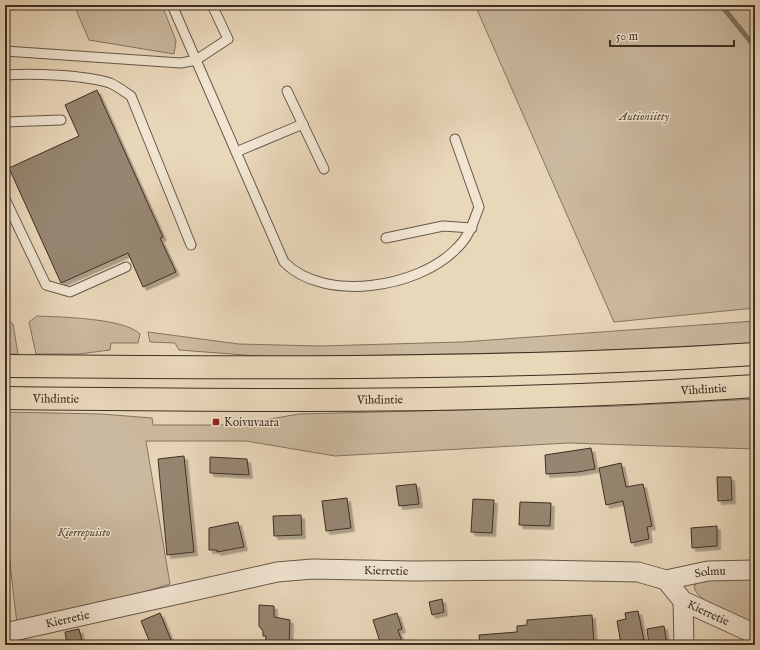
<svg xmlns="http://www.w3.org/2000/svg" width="760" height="650" font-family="'IM FELL English',serif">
  <defs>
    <filter id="shadow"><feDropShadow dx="3.5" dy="3.5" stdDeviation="0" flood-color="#0004"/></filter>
  </defs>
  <rect width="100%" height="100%" fill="#e9d7ba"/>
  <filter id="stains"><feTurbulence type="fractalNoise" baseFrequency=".005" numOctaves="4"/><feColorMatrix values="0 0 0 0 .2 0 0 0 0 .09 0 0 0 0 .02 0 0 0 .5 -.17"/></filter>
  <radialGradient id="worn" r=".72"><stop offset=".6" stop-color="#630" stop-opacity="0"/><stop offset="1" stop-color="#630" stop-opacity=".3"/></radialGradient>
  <g fill="#ccbaa0" stroke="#847461">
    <polygon points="74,5 162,5 176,41 174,54 89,40"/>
    <polygon points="475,5 755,5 755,308 614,322"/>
    <path d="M 37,316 C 60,317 124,318 140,334 L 138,343 L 111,343 L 110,350 L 79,354 L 36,354 L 29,322 Z"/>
    <polygon points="5,318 13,324 18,354 5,354"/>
    <polygon points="755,321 755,343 564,352 271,357 179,350 175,343 150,342 148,332 239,344 319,346 462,342"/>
    <polygon points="755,399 755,449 568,443 335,456 246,441 146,441 170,584 95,607 17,624 5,520 5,412 101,414 152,418 153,425 236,425 299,414 618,406"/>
    <path d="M 755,579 L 755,626 C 740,618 698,604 694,587 L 697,582 L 702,580 Z"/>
  </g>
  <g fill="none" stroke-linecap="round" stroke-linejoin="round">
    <polyline stroke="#80725e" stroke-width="5" points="721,5 755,47"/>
  </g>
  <g fill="#968671" stroke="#3c2f22" filter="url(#shadow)">
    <polygon points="97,90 163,237 160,238 176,272 143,287 128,253 61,283 9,168 79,136 65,105"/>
    <polygon points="591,448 595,469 578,472 546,474 545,455"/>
    <polygon points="184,456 194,552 167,555 158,459"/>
    <polygon points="210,457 247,459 249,475 210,473"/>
    <polygon points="621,463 626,487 643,484 652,526 647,527 649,539 631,543 623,501 606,505 599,468"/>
    <polygon points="717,477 731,477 732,500 718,501"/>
    <polygon points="416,484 419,504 399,506 396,486"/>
    <polygon points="347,498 351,528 326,531 322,501"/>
    <polygon points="473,499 494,500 492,533 471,532"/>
    <polygon points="520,502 551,503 550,526 519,525"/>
    <polygon points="301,515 302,535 274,536 273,516"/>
    <polygon points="238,522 244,547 217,552 217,550 209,550 209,528"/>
    <polygon points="717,526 717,546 692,548 691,528"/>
    <polygon points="442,599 444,612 432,615 429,602"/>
    <polygon points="259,605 274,606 274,617 290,620 289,645 265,645 266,636 263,636 263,631 259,626"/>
    <polygon points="638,611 644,640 621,644 617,621 626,619 625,613"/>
    <polygon points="160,613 173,645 151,645 141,621"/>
    <polygon points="397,613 402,629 398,630 402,642 394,645 381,645 373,620"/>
    <polygon points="592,615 594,644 573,645 573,642 540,645 480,645 479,635 517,632 517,626 527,625 527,620"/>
    <polygon points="664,626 667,645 649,645 647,629"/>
    <polygon points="79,629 83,645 67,645 65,632"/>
  </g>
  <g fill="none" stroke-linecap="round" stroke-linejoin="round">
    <g stroke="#675948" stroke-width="11">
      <g id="service">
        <path d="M 172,5 L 284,262 C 324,303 418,288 456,249 C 469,237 473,223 479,207 L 455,139"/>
        <polyline points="5,51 181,63 196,60 228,39 212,5"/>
        <path d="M 5,75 C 32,73 85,75 110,83 C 117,86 125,92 131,96 L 191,245"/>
        <polyline points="287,91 324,169"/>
        <polyline points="5,122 61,120"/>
        <polyline points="236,152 303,124"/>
        <polyline points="5,199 46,285 70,292 126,267"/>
        <polyline points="386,238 443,226 472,228"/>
      </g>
    </g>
    <g stroke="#675948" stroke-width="21">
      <g id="minor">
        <path id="s1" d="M 666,580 L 708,571 L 755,570"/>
        <polyline points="683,601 684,645"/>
        <path id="s2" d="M 5,633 L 277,572 L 313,569 L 411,571 L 538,570 L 638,572 L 666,580 L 683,601 L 755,634"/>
      </g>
    </g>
    <g stroke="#3c2f22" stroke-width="24">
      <g id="primary">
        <path d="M 5,366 C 255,368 505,370 755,354"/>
        <path id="s3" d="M 5,398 C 255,401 505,403 755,386"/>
      </g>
    </g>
    <use href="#service" stroke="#f1e5d2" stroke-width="9"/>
    <use href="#minor" stroke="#f1e5d2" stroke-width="19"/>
    <use href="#primary" stroke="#e9d7ba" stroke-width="22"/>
  </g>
  <rect fill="#8f2418" stroke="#f1e5d2" stroke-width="1.5" x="212" y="418" width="8" height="8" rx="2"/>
  <g text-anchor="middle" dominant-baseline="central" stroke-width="3" stroke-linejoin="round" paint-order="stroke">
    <g font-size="12" font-style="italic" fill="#594b3b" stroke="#f1e5d2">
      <text x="644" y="116">Autioniitty</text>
      <text x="84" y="532">Kierrepuisto</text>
    </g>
    <g font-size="12" fill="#3c2f22" stroke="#f1e5d2">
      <text stroke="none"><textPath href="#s3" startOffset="699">Vihdintie</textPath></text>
      <text stroke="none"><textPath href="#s3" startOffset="51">Vihdintie</textPath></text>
      <text stroke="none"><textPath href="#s3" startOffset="375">Vihdintie</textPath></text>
      <text stroke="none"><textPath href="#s2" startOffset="388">Kierretie</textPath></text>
      <text stroke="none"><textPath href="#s1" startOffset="45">Solmu</textPath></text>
      <text stroke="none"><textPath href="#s2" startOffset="724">Kierretie</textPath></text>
      <text stroke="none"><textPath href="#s2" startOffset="64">Kierretie</textPath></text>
    </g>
    <g font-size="12" fill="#3c2f22" stroke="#f1e5d2" text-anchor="start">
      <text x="224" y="422">Koivuvaara</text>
    </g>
  </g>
  <rect width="760" height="650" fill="none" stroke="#e9d7ba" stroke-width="20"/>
  <rect x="6" y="6" width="748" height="638" fill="none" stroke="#3c2f22" stroke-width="2"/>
  <rect x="10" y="10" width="740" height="630" fill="none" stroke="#3c2f22"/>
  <path d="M610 40v6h124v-6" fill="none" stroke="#3c2f22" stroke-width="2"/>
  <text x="616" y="40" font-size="12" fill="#3c2f22" stroke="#f1e5d2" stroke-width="3" paint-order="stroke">50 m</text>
  <rect width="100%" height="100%" filter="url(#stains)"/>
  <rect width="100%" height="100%" fill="url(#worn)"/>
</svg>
